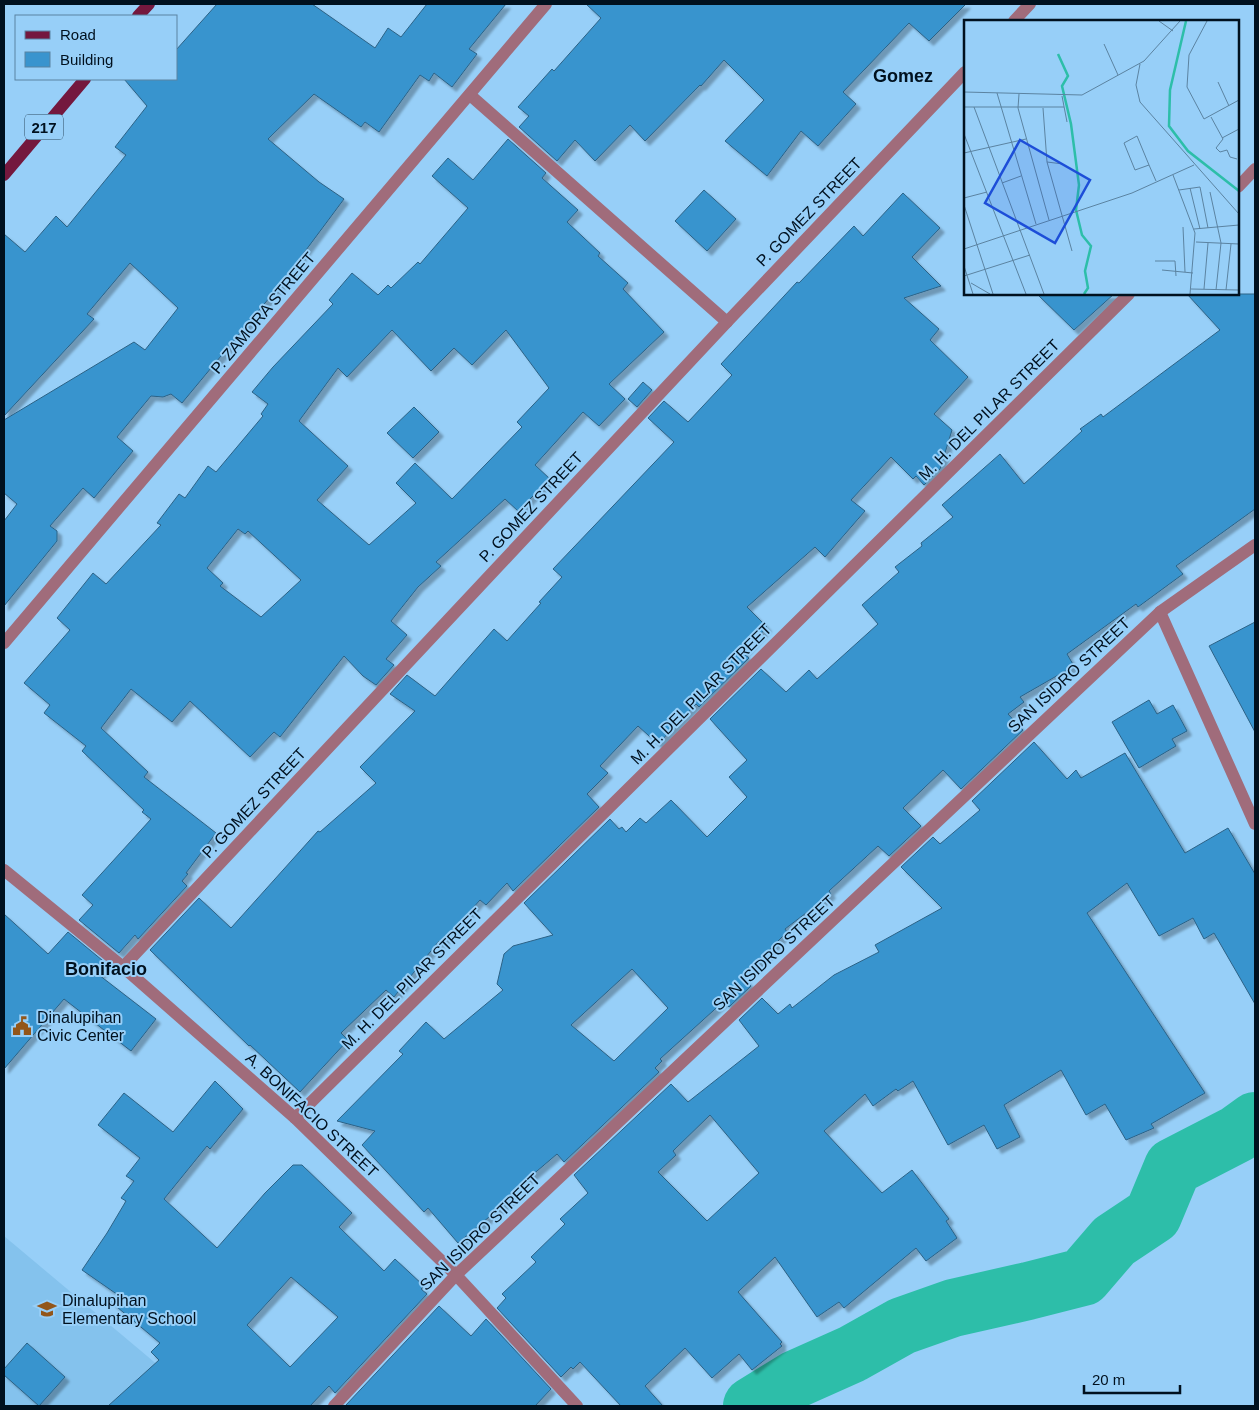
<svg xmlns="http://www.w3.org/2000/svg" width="1259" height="1410" font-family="Helvetica,sans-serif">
  <defs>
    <filter id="shadow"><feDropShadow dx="4.5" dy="4.5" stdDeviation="1" flood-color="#0004"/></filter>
  </defs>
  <rect width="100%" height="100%" fill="#97cff8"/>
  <polygon fill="#84c2ed" points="4,1236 178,1382 156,1406 4,1406"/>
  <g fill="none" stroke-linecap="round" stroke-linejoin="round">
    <polyline stroke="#2dbea9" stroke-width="58" points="752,1406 796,1379 852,1354 902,1326 953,1308 1028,1291 1083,1277 1114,1241 1153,1215 1173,1167 1237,1134 1255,1121"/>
  </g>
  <g fill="#3994ce" stroke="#2c6286" fill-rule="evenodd" filter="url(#shadow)">
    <polygon points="217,4 312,4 375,48 388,28 401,37 427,4 506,4 469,49 477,54 452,87 434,73 429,81 420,75 379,132 365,122 361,127 314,94 268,139 319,182 344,199 280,285 182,403 171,394 163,397 151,396 117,437 133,451 94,498 83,488 50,526 57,531 57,541 4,606 4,521 17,504 4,493 4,420 134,342 145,350 178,308 130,263 87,314 94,319 4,416 4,234 25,252 56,216 67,227 126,155 115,147 147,106 124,79 176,79 176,50"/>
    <polygon points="586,4 966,4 929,41 909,23 843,92 856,104 818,146 801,131 767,176 725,141 764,100 724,60 701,86 700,85 645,141 630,125 595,161 575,140 557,161 519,127 529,116 518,107 552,69 554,71 601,18"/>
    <path d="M 508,139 L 546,173 L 542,178 L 578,210 L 567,222 L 600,253 L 598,256 L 628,283 L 623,289 L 664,332 L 609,384 L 625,399 L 599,426 L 583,412 L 535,465 L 550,479 L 518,511 L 505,499 L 436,562 L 441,566 L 418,587 L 391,621 L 407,635 L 386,659 L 394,665 L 376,685 L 363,676 L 344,656 L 280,737 L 274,732 L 250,757 L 190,701 L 172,722 L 131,689 L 101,728 L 148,772 L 144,777 L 216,833 L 186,873 L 188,874 L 182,881 L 187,886 L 138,939 L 135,935 L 119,953 L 79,920 L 93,905 L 82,895 L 151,819 L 142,812 L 144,810 L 82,751 L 86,746 L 44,713 L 50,705 L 24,683 L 70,630 L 57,618 L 93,573 L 106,584 L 161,525 L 157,523 L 179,494 L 185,498 L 208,466 L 216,472 L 263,416 L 261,414 L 268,404 L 252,392 L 273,367 L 333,304 L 329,300 L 352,273 L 378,295 L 388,285 L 391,288 L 418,262 L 420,264 L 468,208 L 432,176 L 448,158 L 473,180 ZM 392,330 L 431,371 L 454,348 L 472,365 L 506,330 L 549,388 L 517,422 L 522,427 L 452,499 L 415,463 L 396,483 L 416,503 L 369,545 L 317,500 L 348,466 L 299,421 L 338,368 L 347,377 ZM 238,529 L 245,534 L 248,531 L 301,580 L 261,617 L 220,586 L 223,583 L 207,568 Z"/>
    <polygon points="704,190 736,219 707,251 675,221"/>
    <polygon points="903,193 940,228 912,257 941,286 904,298 939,329 930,340 968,377 934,414 952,430 940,469 924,485 916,476 913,479 891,457 851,500 865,511 825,557 815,547 747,607 767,627 743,653 749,658 699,707 696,704 658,744 638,726 600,766 608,773 587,794 599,807 513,891 507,883 486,905 480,900 441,944 439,941 394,997 386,990 341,1033 348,1040 300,1092 250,1045 249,1046 150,950 199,898 231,928 318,831 320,832 376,783 360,767 415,711 390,694 407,675 435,696 494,629 507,641 541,603 539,602 562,577 553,569 674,442 648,418 664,401 688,422 732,375 721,364 797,282 799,283 854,226 863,236"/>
    <polygon points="1037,294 1114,294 1074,330"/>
    <path d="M 1187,294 L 1255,294 L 1255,509 L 1176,566 L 1183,574 L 1138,607 L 1136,604 L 1067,654 L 1074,666 L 1020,697 L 1024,702 L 1008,714 L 1023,730 L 961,789 L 943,770 L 903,808 L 921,826 L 889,856 L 878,846 L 829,891 L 831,894 L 785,929 L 787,932 L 769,950 L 770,952 L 744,978 L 751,986 L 729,1007 L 724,1001 L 660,1059 L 662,1061 L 655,1068 L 659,1072 L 564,1162 L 557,1154 L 510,1194 L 513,1197 L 458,1243 L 428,1208 L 424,1212 L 362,1145 L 375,1131 L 337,1121 L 403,1054 L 399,1051 L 426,1022 L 444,1039 L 503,990 L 497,984 L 504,954 L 513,946 L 553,935 L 524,903 L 610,819 L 619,829 L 622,827 L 626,832 L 640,818 L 646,823 L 671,800 L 707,837 L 747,797 L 729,777 L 747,760 L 710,719 L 761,669 L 786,692 L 809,670 L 817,679 L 878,624 L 862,605 L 899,572 L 895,567 L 922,546 L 921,543 L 953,517 L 942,505 L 1000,454 L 1024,484 L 1082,431 L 1080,429 L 1101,414 L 1103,417 L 1220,330 ZM 632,969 L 668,1008 L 614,1061 L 571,1025 Z"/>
    <polygon points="643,382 652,390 637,407 628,399"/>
    <polygon points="414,407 439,432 413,458 387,433"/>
    <polygon points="1255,622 1255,732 1209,646"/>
    <polygon points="1149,700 1157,714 1173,705 1187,731 1172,739 1176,746 1139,768 1112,722"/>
    <path d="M 1034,742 L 1067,779 L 1076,770 L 1081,778 L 1125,753 L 1185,853 L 1228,828 L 1255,874 L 1255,1004 L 1214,933 L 1204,939 L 1193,918 L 1159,936 L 1127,883 L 1087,913 L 1205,1093 L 1151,1124 L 1154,1128 L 1126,1140 L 1105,1104 L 1086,1115 L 1061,1070 L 1004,1105 L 1020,1137 L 997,1149 L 984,1125 L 948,1145 L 913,1081 L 898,1091 L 896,1089 L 873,1106 L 865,1094 L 824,1131 L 882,1193 L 912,1170 L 949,1219 L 946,1221 L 957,1238 L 926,1261 L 916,1248 L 844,1308 L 839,1302 L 817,1317 L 775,1257 L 738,1292 L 782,1342 L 780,1344 L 782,1346 L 752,1370 L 739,1354 L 712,1378 L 685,1348 L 645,1386 L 663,1406 L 621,1406 L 580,1362 L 573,1369 L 571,1367 L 561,1377 L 497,1308 L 506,1298 L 502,1294 L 536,1262 L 531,1257 L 565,1224 L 560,1219 L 588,1193 L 574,1175 L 671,1084 L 688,1102 L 759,1046 L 739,1020 L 762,998 L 778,1014 L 790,1004 L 792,1008 L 834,975 L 879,952 L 875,945 L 942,908 L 901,867 L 933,837 L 940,844 L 980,810 L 972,801 ZM 710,1115 L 759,1173 L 707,1221 L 658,1172 L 676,1155 L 673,1151 Z"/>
    <polygon points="4,914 48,954 68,932 108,965 99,975 156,1019 131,1051 64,999 4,1069"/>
    <path d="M 215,1081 L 243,1109 L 210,1149 L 207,1146 L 164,1199 L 217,1248 L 265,1193 L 293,1165 L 302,1165 L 352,1213 L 339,1227 L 384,1271 L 395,1259 L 424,1286 L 421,1289 L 427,1294 L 335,1393 L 329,1386 L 310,1406 L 108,1406 L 159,1360 L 151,1352 L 160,1343 L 111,1302 L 118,1295 L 82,1270 L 107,1233 L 126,1201 L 121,1198 L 134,1181 L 126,1176 L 140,1158 L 98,1125 L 124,1093 L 173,1132 ZM 291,1277 L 338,1317 L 290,1367 L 247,1325 Z"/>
    <polygon points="439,1306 471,1336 486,1319 551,1389 535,1406 348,1406 346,1405"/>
    <polygon points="27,1343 65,1377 39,1406 4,1375 4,1369"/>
  </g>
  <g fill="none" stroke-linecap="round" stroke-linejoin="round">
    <g stroke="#a06c7b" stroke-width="12">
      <polyline points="1014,21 1030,4"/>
      <polyline points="470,95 727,322"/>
      <polyline points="1238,187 1255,169"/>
      <polyline points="1160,612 1255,824"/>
      <polyline points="4,643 546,4"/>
      <polyline points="4,870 123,967 295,1118 456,1275 577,1406"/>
      <polyline points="123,967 727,322 965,72"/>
      <polyline points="295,1118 1129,294"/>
      <polyline points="334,1406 456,1275 1160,612 1255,545"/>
    </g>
    <g stroke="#74183e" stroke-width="12">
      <polyline points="138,16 149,4"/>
      <polyline points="4,175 85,79"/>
    </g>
  </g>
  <defs>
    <g id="civic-bare" transform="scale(1.5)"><path d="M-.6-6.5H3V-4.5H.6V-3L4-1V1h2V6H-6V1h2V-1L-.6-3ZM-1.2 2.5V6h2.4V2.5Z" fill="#935619" stroke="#97cff8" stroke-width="2.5" paint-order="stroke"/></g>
    <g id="school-bare" transform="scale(1.5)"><path d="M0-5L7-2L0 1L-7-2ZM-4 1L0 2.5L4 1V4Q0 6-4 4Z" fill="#935619" stroke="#97cff8" stroke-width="2.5" paint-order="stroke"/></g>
  </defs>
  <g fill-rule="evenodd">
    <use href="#civic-bare" x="22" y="1026"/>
    <use href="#school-bare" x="47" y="1309"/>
  </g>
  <g text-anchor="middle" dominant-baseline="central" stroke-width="4" stroke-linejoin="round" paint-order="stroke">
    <rect fill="#97cff8" stroke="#2d4a60" stroke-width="1" x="25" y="114.5" width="38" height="25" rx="4"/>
    <g font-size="15" font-weight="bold" fill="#00111f">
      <text x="44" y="127">217</text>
    </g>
    <g font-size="16" fill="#00111f" stroke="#97cff8">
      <text transform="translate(809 212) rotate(-46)">P. GOMEZ STREET</text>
      <text transform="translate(263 313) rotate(-50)">P. ZAMORA STREET</text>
      <text transform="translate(989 410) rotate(-45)">M. H. DEL PILAR STREET</text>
      <text transform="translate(531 507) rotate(-47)">P. GOMEZ STREET</text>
      <text transform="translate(1069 675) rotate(-43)">SAN ISIDRO STREET</text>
      <text transform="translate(701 694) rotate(-45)">M. H. DEL PILAR STREET</text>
      <text transform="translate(254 803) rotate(-47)">P. GOMEZ STREET</text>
      <text transform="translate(774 953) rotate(-43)">SAN ISIDRO STREET</text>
      <text transform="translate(412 979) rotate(-45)">M. H. DEL PILAR STREET</text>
      <text transform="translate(312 1115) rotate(43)">A. BONIFACIO STREET</text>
      <text transform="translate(480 1232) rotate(-44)">SAN ISIDRO STREET</text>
    </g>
    <g font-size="16" fill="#00111f" stroke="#97cff8" text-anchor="start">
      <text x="37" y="1017">Dinalupihan<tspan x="37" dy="18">Civic Center</tspan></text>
      <text x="62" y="1300">Dinalupihan<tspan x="62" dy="18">Elementary School</tspan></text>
    </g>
    <g font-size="18" font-weight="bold" fill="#00111f" stroke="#97cff8">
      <text x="903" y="76">Gomez</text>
      <text x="106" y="969">Bonifacio</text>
    </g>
  </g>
  <g transform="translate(964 20)">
    <rect width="275" height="275" fill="#97cff8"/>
    <path fill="none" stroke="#2dbea9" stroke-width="2.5" d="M 222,1 L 206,70 L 205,106 L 224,131 L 275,171M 94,34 L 104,56 L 98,66 L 107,104 L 115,165 L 112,190 L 118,215 L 127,226 L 121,251 L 124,268 L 120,274"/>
    <path fill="none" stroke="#5b83a1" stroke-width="1" d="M 195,1 L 209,11M 243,1 L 225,35 L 223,67 L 240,99 L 275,80M 140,24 L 154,55M 176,44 L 172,65 L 176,82 L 275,194M 254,62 L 265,86M 0,72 L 118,75 L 180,41 L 216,1M 33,73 L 72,204M 55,74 L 54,88 L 85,200M 98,76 L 103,102M 0,87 L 100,87M 10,87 L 80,274M 79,88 L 83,142 L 108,231M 247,97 L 259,119 L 252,128 L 256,132 L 263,130 L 266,137 L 273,139M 0,114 L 62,274M 258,118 L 275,109M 0,133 L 62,119M 83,142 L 99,144M 185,145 L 171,150 L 160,123 L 173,116 L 185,145 L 192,161M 209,155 L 231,213 L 226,274M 38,163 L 57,156M 226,168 L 236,209M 215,170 L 236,167 L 244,208M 246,172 L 257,223 L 252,270M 0,178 L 23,172M 0,185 L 29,274M 219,207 L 221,252M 230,209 L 275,205M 232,222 L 275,224M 0,229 L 168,173 L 230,145M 191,241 L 211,241 L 212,256M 0,246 L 9,274M 198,250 L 229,253M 0,256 L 66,235M 7,263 L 26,274M 227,269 L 274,270M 240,269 L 244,223M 262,270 L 267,224"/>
    <path fill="#1d4ed8" fill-opacity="0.15" stroke="#1d4ed8" stroke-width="2.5" d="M 56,120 L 126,160 L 91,223 L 21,183 Z"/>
    <rect width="275" height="275" fill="none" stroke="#00111f" stroke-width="2.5"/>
  </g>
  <rect width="1259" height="1410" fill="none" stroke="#00111f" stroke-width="10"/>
  <rect x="15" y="15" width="162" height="65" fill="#97cff8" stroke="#5b83a1"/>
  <rect x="25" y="31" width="25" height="8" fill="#74183e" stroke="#5b83a1"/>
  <text x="60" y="40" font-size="15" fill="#00111f">Road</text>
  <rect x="25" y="52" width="25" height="15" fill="#3994ce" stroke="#5b83a1"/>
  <text x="60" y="65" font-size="15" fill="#00111f">Building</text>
  <path d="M1084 1385v8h96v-8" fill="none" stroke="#00111f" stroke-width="2.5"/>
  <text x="1092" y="1385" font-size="15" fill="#00111f" stroke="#97cff8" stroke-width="4" paint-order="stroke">20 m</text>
</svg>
